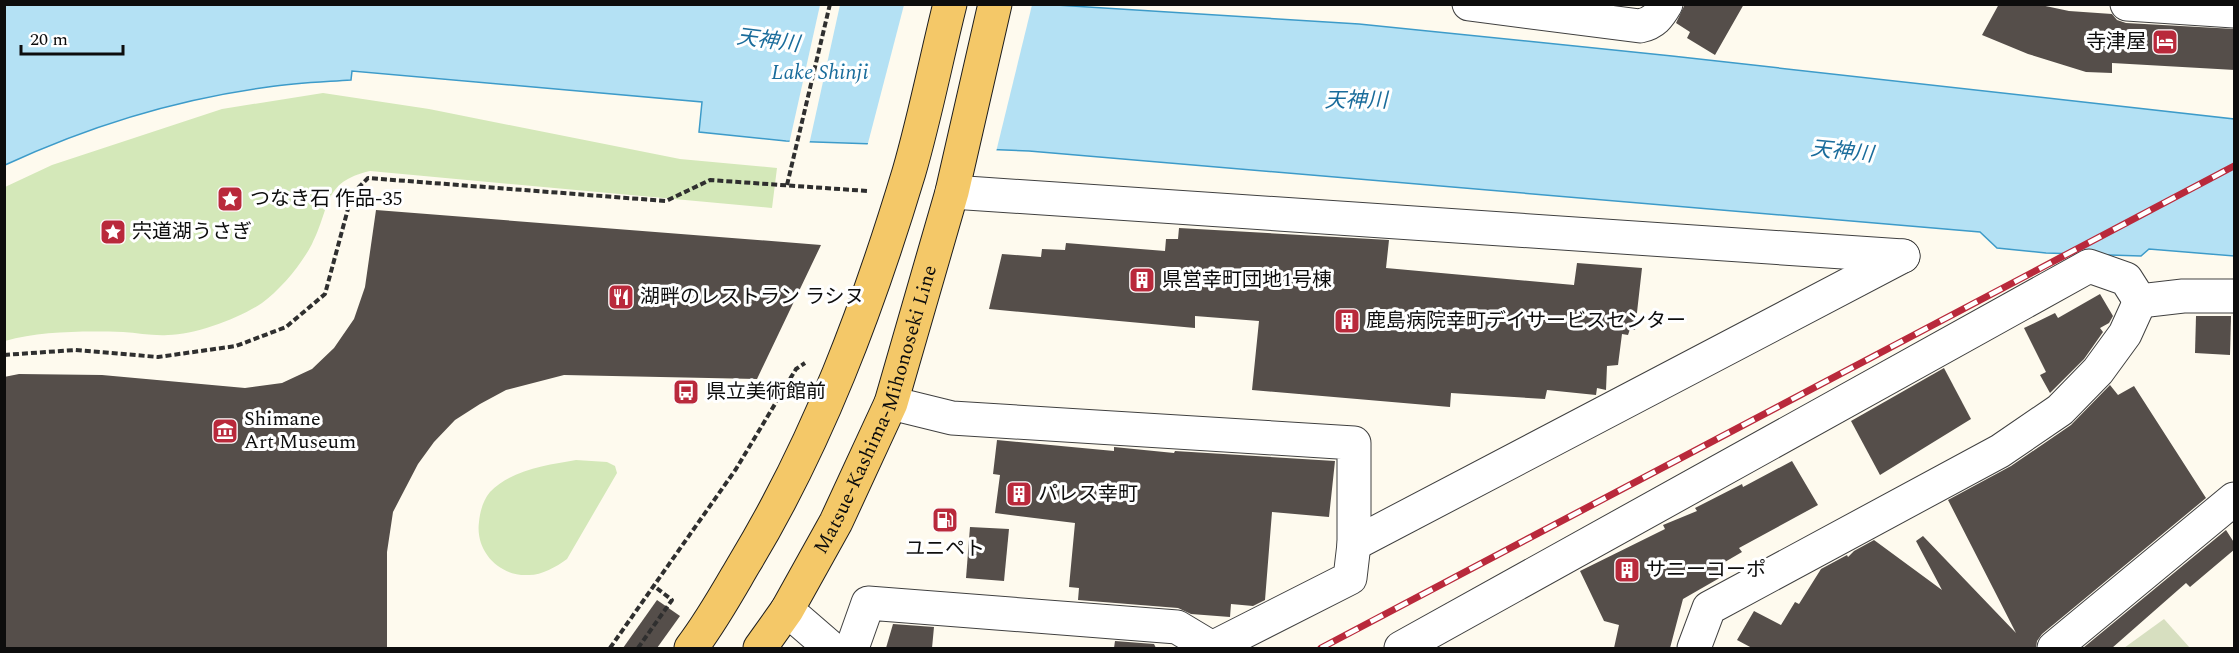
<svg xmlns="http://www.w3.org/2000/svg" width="2239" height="653" font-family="Spectral,'Noto Sans JP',serif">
  <rect width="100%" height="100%" fill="#fefaee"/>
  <g fill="#d4e8b9">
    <path d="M 323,93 L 429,109 L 680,159 L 777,168 L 772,208 L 370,171 C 322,182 331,207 312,244 C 301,265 281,289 262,303 C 240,318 195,335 168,335 C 153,336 138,333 123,332 C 84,331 41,331 5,341 L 5,187 L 52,165 L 222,109 Z"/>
    <path d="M 576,460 L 607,462 L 615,466 L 617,473 L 567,559 C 556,567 542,575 529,575 C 499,577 475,551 479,522 C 480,512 483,500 490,492 C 511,470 547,465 576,460 Z"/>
  </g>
  <polygon fill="#d7dfc0" points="2164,619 2190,648 2124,648"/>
  <g fill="#b4e1f4" stroke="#3d9bc9" stroke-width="1.5">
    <path d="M 4,5 L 911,5 L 874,144 L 786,141 L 699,132 L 702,102 L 352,71 L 351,80 C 323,82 295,83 268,87 C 178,99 87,127 5,165 Z"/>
    <polygon points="912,5 1056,5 1359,24 1672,56 2234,119 2234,256 2149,249 2141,256 2046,253 1997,248 1980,232 1029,151 876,145"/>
  </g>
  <g fill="#fefaee">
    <polygon points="820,5 840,5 809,145 789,144"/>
    <polygon points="904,5 1032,5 996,152 867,147"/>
  </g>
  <g fill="#554e4a">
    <polygon points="1685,4 1744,4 1715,55 1687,38 1690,32 1676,23"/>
    <polygon points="1999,4 2036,4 2069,11 2112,14 2117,20 2126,23 2235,29 2235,70 2112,63 2112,73 2086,72 2028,54 1982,35"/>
    <polygon points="376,210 821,245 757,379 564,375 506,390 480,404 455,420 434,442 418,464 393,512 387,552 387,648 4,648 4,377 19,374 102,375 245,388 282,383 312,369 334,348 354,319 365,287"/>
    <polygon points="1179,228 1389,240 1386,268 1574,285 1577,263 1642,268 1635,330 1630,329 1628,335 1622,334 1618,365 1607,366 1606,390 1597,388 1596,395 1547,390 1545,399 1451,393 1450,407 1252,390 1259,321 1195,316 1195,328 989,309 1002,254 1041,257 1042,249 1065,250 1066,243 1165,251 1166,239 1178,239"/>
    <polygon points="2100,294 2113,316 2109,323 2100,328 2103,332 2084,359 2050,393 2040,375 2046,372 2024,328 2055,313 2058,318"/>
    <polygon points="2196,316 2231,316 2230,355 2195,353"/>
    <polygon points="1944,368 1971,419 1880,475 1851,421"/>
    <polygon points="2110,385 2118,395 2134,386 2206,498 2042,634 2037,641 2036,648 1752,648 1737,640 1754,611 1781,625 1795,602 1799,604 1821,569 1847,555 1848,557 1854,551 1874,540 1942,590 1916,541 1923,536 2016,633 1948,500 2011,466 2071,425"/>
    <polygon points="997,440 1114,451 1114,447 1174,453 1175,451 1335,461 1329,517 1272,512 1265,600 1253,606 1231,604 1230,617 1191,614 1178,608 1078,600 1079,588 1069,587 1075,523 995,513 1000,475 993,474"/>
    <polygon points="1792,461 1818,505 1739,548 1742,552 1718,566 1723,576 1683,599 1670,648 1614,648 1619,625 1604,621 1580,571 1665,529 1663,525 1697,511 1695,508 1742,484 1743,487"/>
    <polygon points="970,527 1009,529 1004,581 966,578"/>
    <polygon points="2226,530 2235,544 2235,549 2190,587 2186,583 2112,648 2083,648"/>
    <polygon points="657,600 680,616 657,648 623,648"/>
    <polygon points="893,624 934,627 932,648 886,648"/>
    <polygon points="1115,641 1154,644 1156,648 1114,648"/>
  </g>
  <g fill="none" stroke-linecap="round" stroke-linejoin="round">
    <g stroke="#404040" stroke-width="35">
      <g id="minor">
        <path d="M 1469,4 L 1640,26 C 1654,23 1659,16 1666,4"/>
        <polyline points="2127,4 2234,11"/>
        <polyline points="952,192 1903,256"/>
        <polyline points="1354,544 1903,256"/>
        <polyline points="787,610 831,648"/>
        <polyline points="852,648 868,603 1177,627 1212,648 1350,578 1354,544 1354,443 952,418 891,403"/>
        <polyline points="1401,648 2089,266 2126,279 2140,301 2183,296 2234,296"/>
        <polyline points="1694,648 1709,608 2000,451 2060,410 2098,371 2125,334 2140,301"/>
        <polyline points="2054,648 2234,499"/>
      </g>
    </g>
    <g stroke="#1e1e1e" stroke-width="35">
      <g id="major">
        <path d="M 691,648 C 711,622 727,593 744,564 C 818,442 868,308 909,172 C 925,117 936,60 950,4"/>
        <path id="s1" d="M 760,648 L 787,610 L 836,522 L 891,403 L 952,192 L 995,4"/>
      </g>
    </g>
    <g stroke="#2f2f2f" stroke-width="4" stroke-dasharray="6 3" stroke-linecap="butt">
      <polyline points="787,185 830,4"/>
      <polyline points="4,355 75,350 158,357 236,346 286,327 325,294 352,194 368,178 666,201 710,180 868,191"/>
      <polyline points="610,648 736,469 796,369 805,363"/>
      <polyline points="638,648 672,600 654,586"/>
    </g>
    <use href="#minor" stroke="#fff" stroke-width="33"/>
    <use href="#major" stroke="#f4c868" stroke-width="33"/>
    <g stroke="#b9293b" stroke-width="7">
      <polyline id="rail" points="1321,648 2234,166"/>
    </g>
    <use href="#rail" stroke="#fff" stroke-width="4.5" stroke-dasharray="14" stroke-linecap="butt"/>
  </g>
  <defs>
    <g id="hotel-square" transform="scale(1.35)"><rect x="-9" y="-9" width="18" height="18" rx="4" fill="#b9293b" stroke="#fff"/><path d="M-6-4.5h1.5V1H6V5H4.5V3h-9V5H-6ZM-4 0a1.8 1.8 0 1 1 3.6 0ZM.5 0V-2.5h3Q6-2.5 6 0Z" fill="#fff"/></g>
    <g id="sight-square" transform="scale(1.35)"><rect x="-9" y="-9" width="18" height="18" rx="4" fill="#b9293b" stroke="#fff"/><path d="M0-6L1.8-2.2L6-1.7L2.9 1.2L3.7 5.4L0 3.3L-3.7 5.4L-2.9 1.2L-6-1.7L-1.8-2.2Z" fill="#fff"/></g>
    <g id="building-square" transform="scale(1.35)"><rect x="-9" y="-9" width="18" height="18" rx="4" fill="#b9293b" stroke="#fff"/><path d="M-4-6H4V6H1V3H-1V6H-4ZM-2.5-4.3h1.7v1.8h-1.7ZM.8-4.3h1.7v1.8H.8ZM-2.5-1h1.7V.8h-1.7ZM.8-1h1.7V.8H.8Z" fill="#fff"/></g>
    <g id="restaurant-square" transform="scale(1.35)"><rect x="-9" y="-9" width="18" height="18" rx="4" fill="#b9293b" stroke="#fff"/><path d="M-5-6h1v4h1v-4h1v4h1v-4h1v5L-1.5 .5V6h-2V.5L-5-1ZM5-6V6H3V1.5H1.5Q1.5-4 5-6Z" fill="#fff"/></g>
    <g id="bus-square" transform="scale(1.35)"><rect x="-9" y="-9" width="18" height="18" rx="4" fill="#b9293b" stroke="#fff"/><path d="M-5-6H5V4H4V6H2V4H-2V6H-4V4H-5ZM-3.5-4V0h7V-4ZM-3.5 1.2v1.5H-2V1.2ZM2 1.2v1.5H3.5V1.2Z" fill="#fff"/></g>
    <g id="museum-square" transform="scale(1.35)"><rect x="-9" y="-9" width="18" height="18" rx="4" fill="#b9293b" stroke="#fff"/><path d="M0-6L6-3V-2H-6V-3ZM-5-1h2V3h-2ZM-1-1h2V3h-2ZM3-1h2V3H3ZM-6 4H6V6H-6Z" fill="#fff"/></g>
    <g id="fuel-square" transform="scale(1.35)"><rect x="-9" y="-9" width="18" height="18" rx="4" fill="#b9293b" stroke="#fff"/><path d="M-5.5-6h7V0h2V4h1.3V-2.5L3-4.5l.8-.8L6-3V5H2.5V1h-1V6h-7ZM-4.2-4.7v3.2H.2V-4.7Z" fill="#fff"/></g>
  </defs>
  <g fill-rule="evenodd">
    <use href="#hotel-square" x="2165" y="42"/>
    <use href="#sight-square" x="230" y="199"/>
    <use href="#sight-square" x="113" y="232"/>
    <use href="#building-square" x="1142" y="280"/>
    <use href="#restaurant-square" x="621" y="297"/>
    <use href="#building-square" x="1347" y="321"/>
    <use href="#bus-square" x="686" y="392"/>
    <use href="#museum-square" x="225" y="431"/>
    <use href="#building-square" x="1019" y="494"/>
    <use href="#fuel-square" x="945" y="520"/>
    <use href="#building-square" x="1627" y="570"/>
  </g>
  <g text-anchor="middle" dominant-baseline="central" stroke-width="6" stroke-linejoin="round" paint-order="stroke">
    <g font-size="20" fill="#0d0d0d" stroke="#fff" text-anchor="start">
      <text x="2146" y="42" text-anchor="end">寺津屋</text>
      <text x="250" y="199">つなき石 作品-35</text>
      <text x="132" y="232">宍道湖うさぎ</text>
      <text x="1162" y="280">県営幸町団地1号棟</text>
      <text x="640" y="297">湖畔のレストラン ラシヌ</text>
      <text x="1366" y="321">鹿島病院幸町デイサービスセンター</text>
      <text x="706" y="392">県立美術館前</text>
      <text x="244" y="419">Shimane<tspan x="244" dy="23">Art Museum</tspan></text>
      <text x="1038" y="494">パレス幸町</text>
      <text x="945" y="549" text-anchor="middle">ユニペト</text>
      <text x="1646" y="570">サニーコーポ</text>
    </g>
    <g font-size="20" fill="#0d0d0d" stroke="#fff">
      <text stroke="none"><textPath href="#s1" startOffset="267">Matsue-Kashima-Mihonoseki Line</textPath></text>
    </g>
    <g font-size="21" font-style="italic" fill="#1a6c9b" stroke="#fff">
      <text transform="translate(768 41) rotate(7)">天神川</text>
      <text x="820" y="73">Lake Shinji</text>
      <text x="1356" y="101">天神川</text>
      <text transform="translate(1842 152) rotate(6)">天神川</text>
    </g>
  </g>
  <rect width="2239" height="653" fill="none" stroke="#0d0d0d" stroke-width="12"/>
  <path d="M21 45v9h102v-9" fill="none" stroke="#0d0d0d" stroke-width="3"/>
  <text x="30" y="45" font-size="18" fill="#0d0d0d" stroke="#ffffff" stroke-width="4.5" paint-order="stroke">20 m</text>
</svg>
